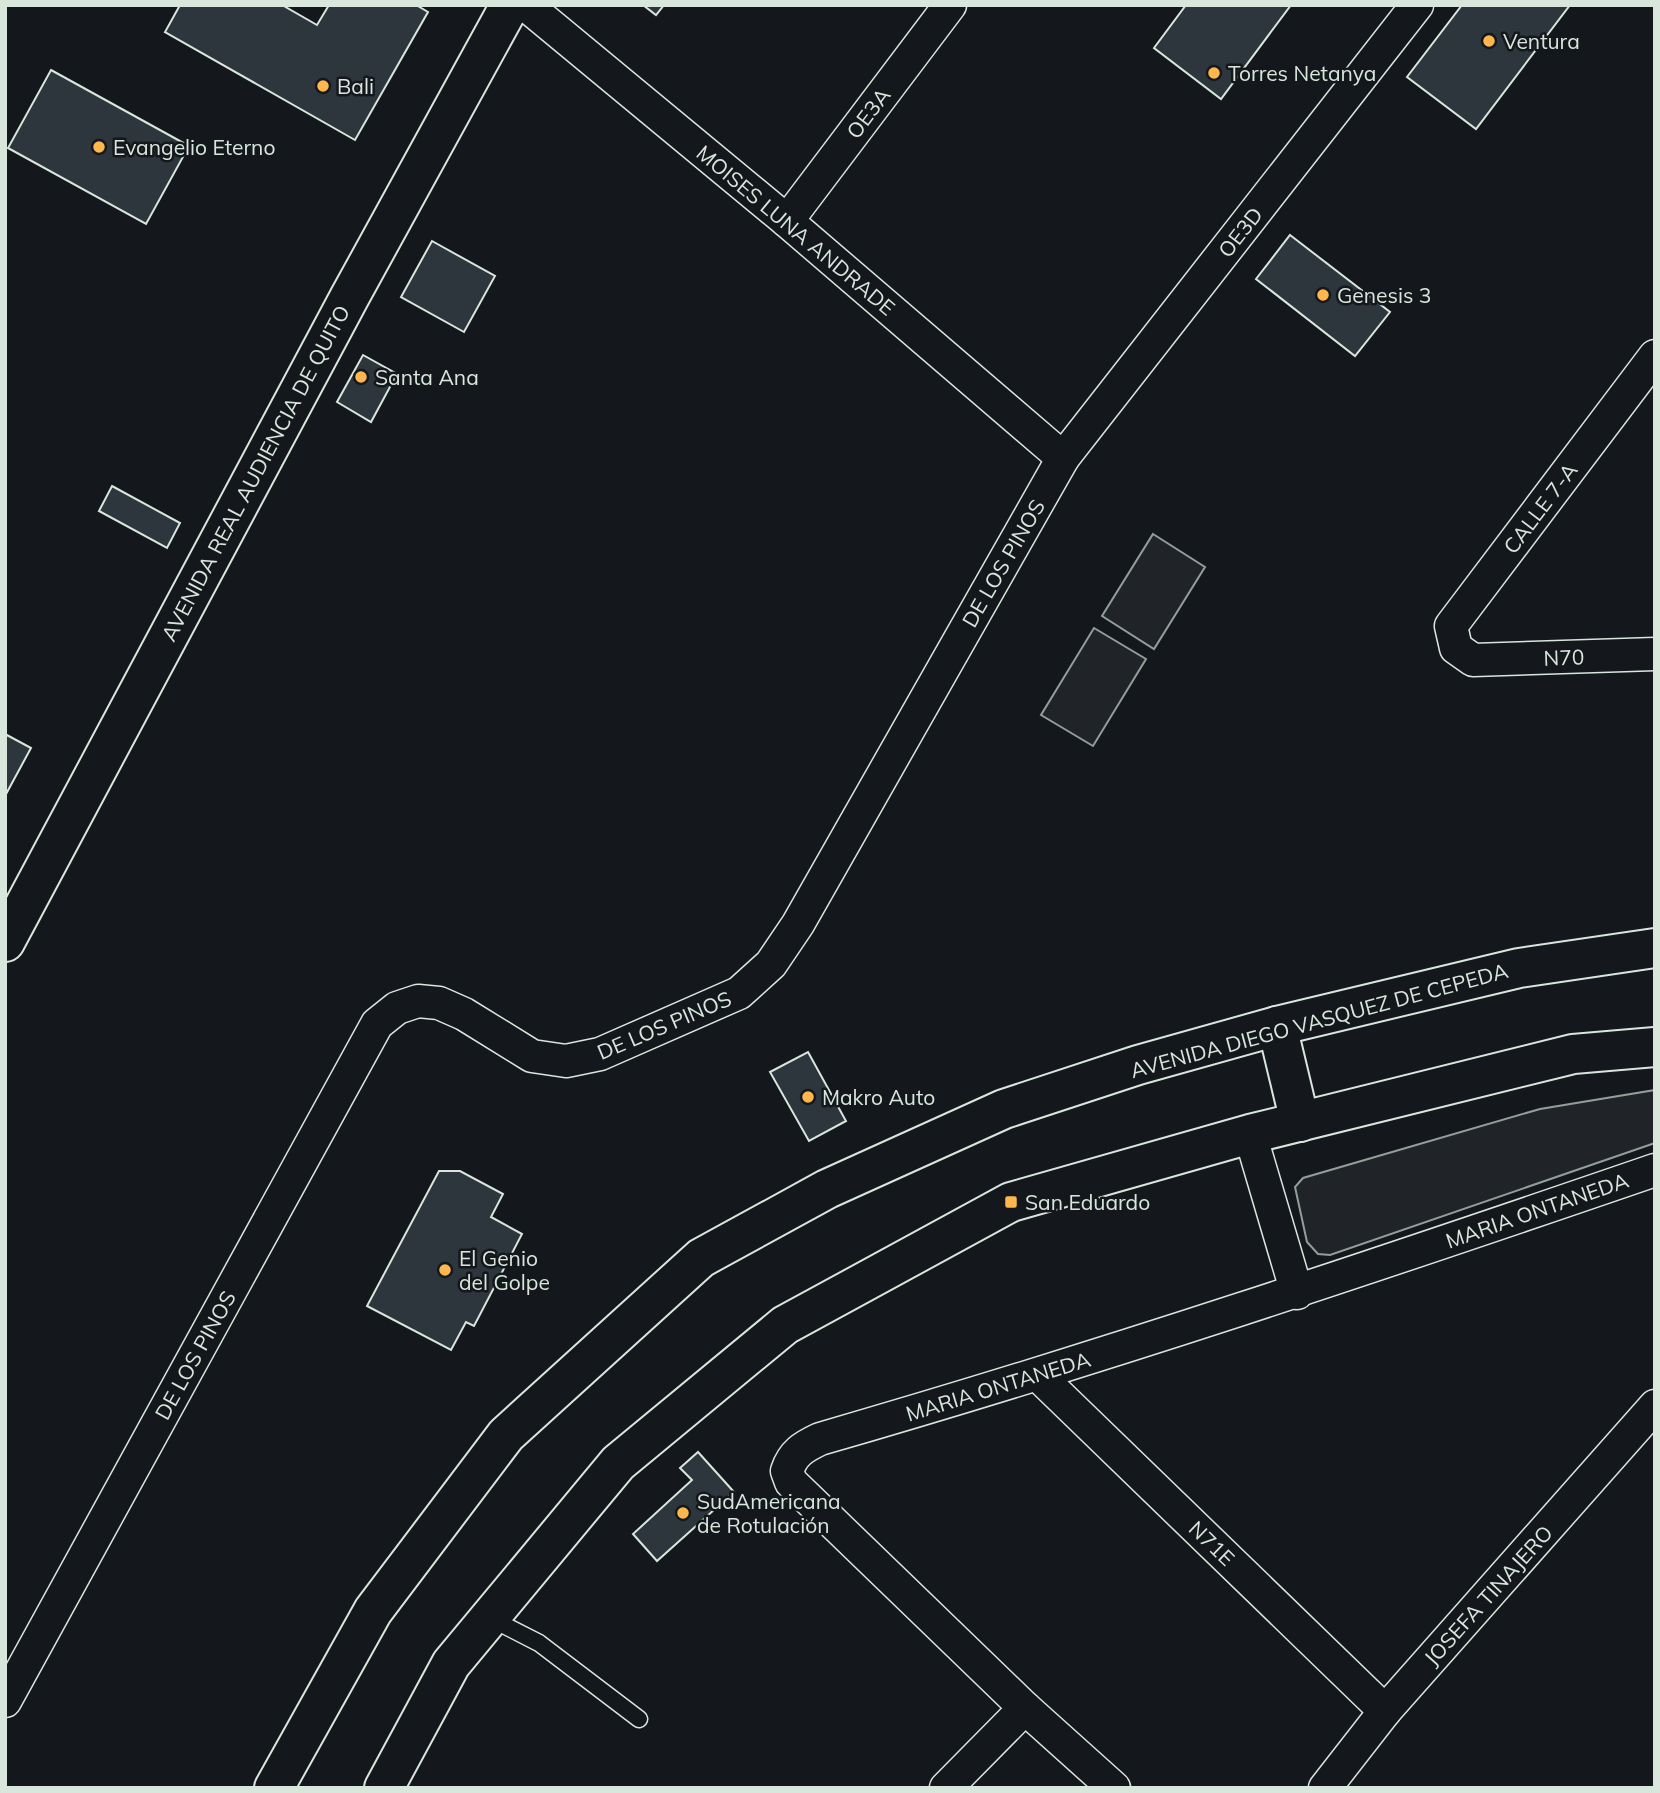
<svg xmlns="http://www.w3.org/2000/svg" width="1660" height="1793" font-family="Mulish,sans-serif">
  <rect width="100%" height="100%" fill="#14181c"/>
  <g fill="#202428" stroke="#939e99" stroke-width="2">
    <polygon points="1153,534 1205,567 1154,649 1102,616"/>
    <polygon points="1094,628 1146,659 1093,746 1041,715"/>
    <polygon points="1655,1090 1655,1143 1330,1255 1318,1254 1307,1242 1295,1187 1303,1178 1540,1109"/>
  </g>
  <g fill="#2c363c" stroke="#d8e6dc" stroke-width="2">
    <polygon points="180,5 282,5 317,25 329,5 416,5 428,12 355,140 165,32"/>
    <polygon points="643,5 664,5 656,15"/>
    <polygon points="1186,5 1291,5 1221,99 1154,48"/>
    <polygon points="1462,5 1570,5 1476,129 1407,77"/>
    <polygon points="51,70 189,146 146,224 8,148"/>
    <polygon points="1290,235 1390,312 1355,356 1256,279"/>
    <polygon points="432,241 495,276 464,332 401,297"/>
    <polygon points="363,355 397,374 371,422 337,402"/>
    <polygon points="112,486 180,523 167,548 99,511"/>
    <polygon points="5,734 31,748 5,796"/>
    <polygon points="808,1052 846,1121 809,1141 770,1072"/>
    <polygon points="439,1171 460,1171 503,1194 491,1217 522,1234 474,1326 466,1322 451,1350 367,1306"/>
    <polygon points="698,1452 734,1492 657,1561 633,1534 692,1480 680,1468"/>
  </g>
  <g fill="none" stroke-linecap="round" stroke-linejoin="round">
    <g stroke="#d8e6dc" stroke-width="19">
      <polyline id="lane" points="490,1618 539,1643 639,1719"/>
    </g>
    <g stroke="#d8e6dc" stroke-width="35">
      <g id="street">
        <polyline points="526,5 787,221 1063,458"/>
        <polyline points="787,221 950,5"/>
        <polyline points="1655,356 1451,626 1456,648 1473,660 1655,654"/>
        <polyline points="1250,1134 1297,1293"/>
        <polyline points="1039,1376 1385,1711"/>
        <polyline points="5,1701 377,1024 397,1008 418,1001 439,1003 464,1014 532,1056 566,1061 600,1054 739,993 771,964 798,924 1063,458 1417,5"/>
        <polyline points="946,1788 1025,1708"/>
        <path d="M 1114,1788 L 1025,1708 L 791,1482 L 787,1471 C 793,1453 803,1447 820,1439 C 1101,1358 1378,1265 1655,1170"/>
        <polyline points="1325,1788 1385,1711 1655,1406"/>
      </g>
    </g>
    <g stroke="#d8e6dc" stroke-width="42">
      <polyline id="secondary" points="5,942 349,298 510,5"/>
    </g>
    <g stroke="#d8e6dc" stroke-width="42">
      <g id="primary">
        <polyline points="1277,1026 1300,1122"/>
        <polyline points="274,1788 373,1611 506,1435 701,1258 827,1189 1004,1109 1138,1065 1277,1026 1519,968 1655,948"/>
        <polyline points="384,1788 451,1664 618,1463 785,1325 1011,1202 1250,1134 1573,1054 1655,1047"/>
      </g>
    </g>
    <use href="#lane" stroke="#14181c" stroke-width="16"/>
    <use href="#street" stroke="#14181c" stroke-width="32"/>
    <use href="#secondary" stroke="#14181c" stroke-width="38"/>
    <use href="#primary" stroke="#14181c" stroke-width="38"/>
  </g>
  <g fill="#ffb74d" stroke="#14181c" stroke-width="2.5">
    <circle cx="1489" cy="41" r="7"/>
    <circle cx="1214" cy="73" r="7"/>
    <circle cx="323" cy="86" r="7"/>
    <circle cx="99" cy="147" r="7"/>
    <circle cx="1323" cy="295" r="7"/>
    <circle cx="361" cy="377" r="7"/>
    <circle cx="808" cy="1097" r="7"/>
    <rect x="1004" y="1195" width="14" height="14" rx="3.5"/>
    <circle cx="445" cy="1270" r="7"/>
    <circle cx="683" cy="1513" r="7"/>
  </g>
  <g text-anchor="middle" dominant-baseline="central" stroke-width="5" stroke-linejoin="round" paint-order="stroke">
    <g font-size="21" fill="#d8e6dc" stroke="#14181c" text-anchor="start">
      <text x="1503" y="41">Ventura</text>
      <text x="1228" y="73">Torres Netanya</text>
      <text x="337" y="86">Bali</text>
      <text x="113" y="147">Evangelio Eterno</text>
      <text x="1337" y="295">Genesis 3</text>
      <text x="375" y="377">Santa Ana</text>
      <text x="822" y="1097">Makro Auto</text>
      <text x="1025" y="1202">San Eduardo</text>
      <text x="459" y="1258">El Genio<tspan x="459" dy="24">del Golpe</tspan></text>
      <text x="697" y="1501">SudAmericana<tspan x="697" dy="24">de Rotulación</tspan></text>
    </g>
    <g font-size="21" fill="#d8e6dc" stroke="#14181c">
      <text transform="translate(868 113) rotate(-53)">OE3A</text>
      <text transform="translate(796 230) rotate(40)">MOISES LUNA ANDRADE</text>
      <text transform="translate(1240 232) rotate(-52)">OE3D</text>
      <text transform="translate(255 473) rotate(-62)">AVENIDA REAL AUDIENCIA DE QUITO</text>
      <text transform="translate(1540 508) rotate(-53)">CALLE 7-A</text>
      <text transform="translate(1003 563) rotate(-60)">DE LOS PINOS</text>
      <text transform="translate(1564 657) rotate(-2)">N70</text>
      <text transform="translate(1319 1020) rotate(-15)">AVENIDA DIEGO VASQUEZ DE CEPEDA</text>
      <text transform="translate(664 1025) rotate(-23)">DE LOS PINOS</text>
      <text transform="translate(1537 1210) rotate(-19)">MARIA ONTANEDA</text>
      <text transform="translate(195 1355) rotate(-61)">DE LOS PINOS</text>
      <text transform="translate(998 1386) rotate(-17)">MARIA ONTANEDA</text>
      <text transform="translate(1212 1543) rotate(44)">N71E</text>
      <text transform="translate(1488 1595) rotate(-48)">JOSEFA TINAJERO</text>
    </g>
  </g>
  <rect width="1660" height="1793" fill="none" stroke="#d8e6dc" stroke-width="14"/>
</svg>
